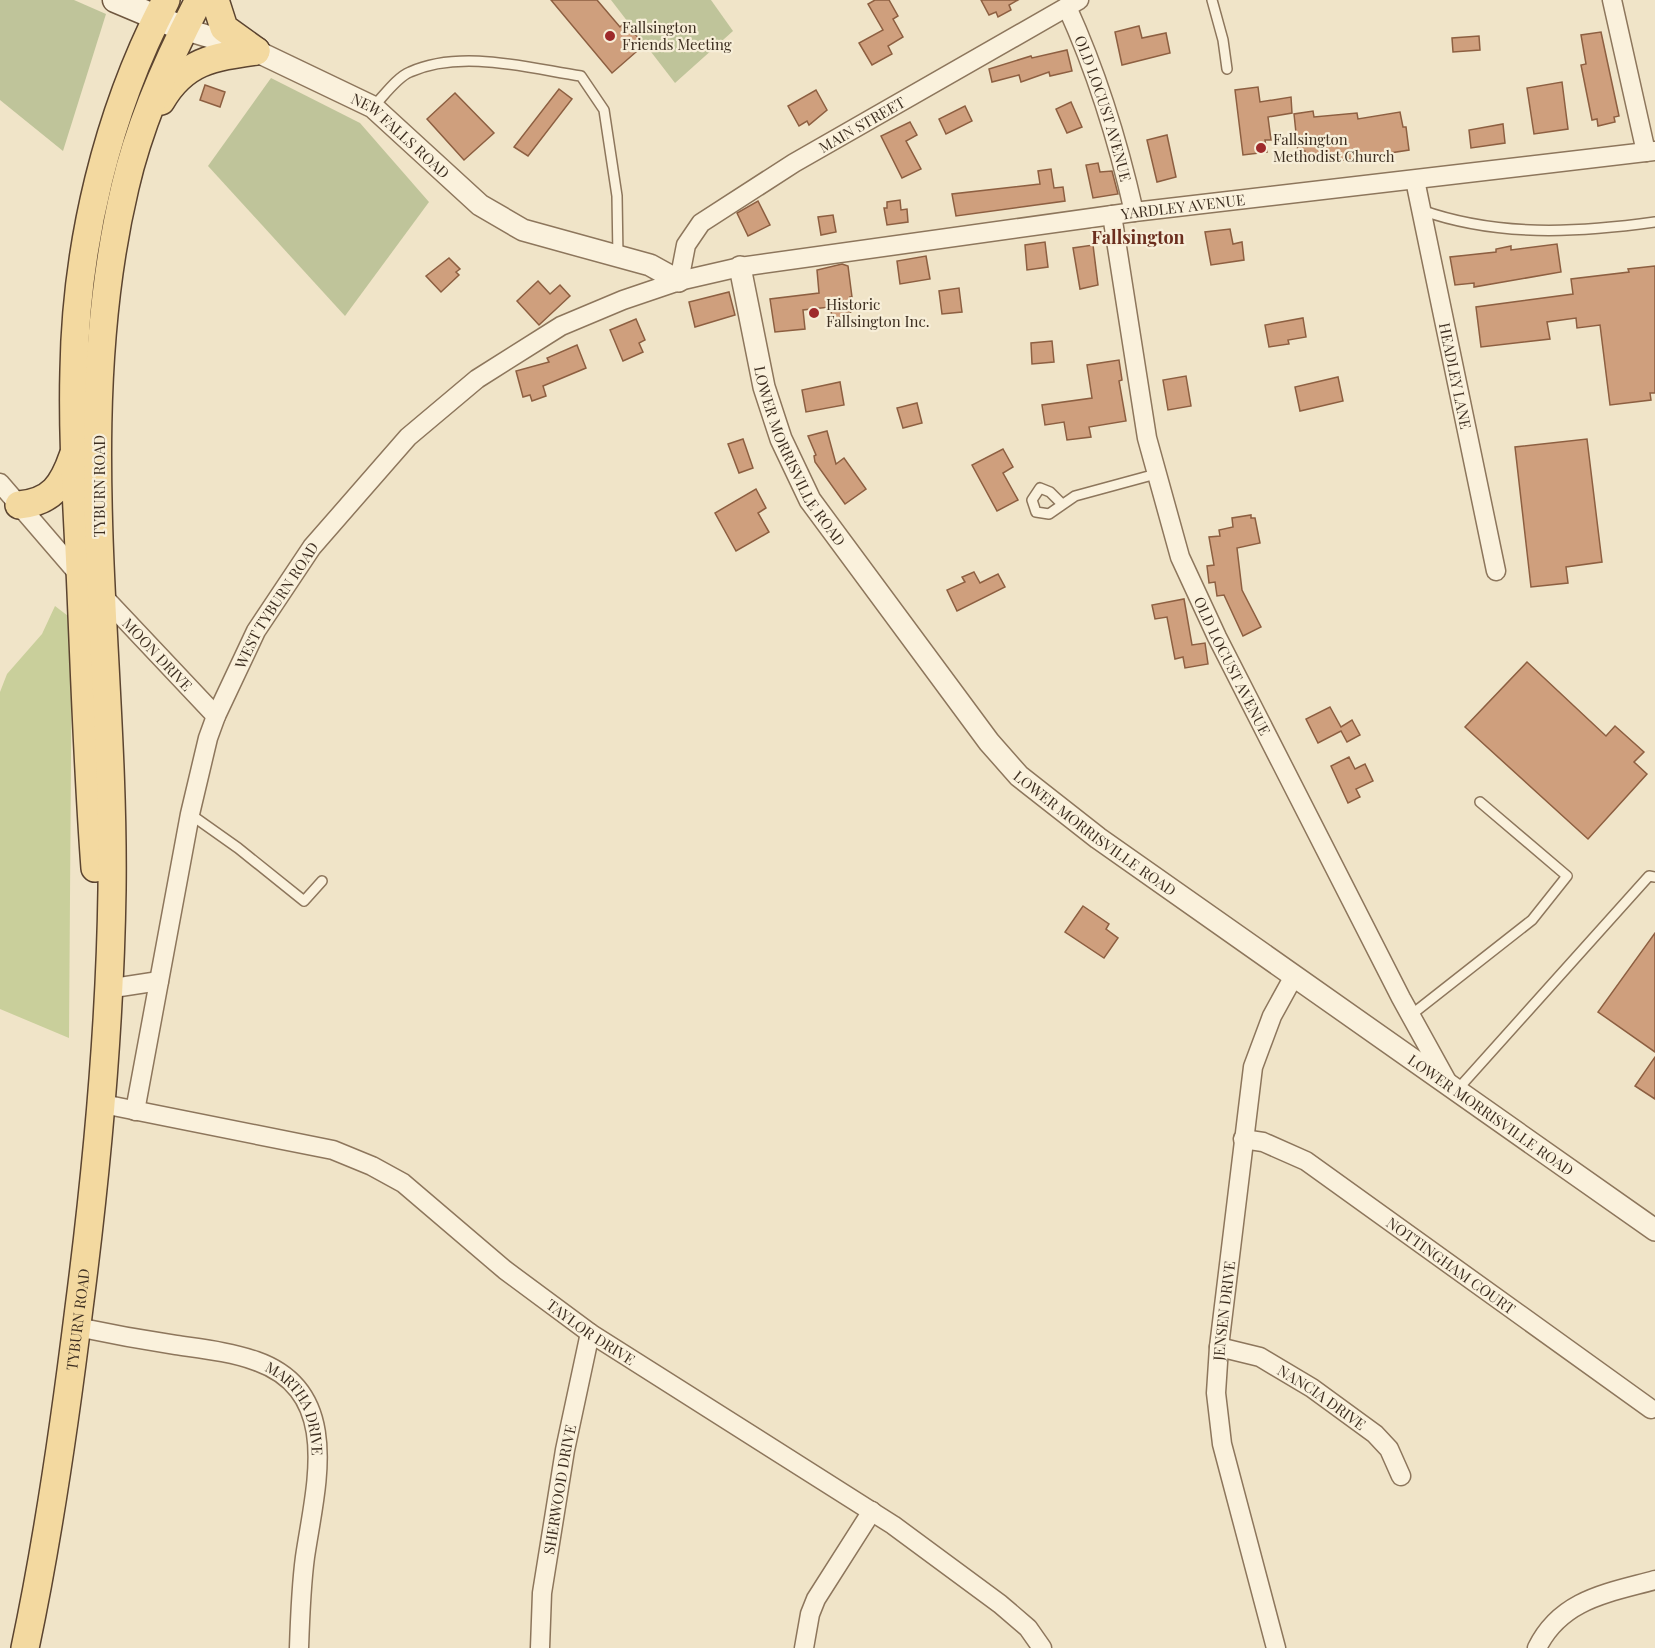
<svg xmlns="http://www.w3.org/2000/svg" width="1655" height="1648" font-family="'Playfair Display',serif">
  <rect width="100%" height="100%" fill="#f0e4c8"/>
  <polygon fill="#c9cf9b" points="55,606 72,619 69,1038 0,1009 0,692 7,674 42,634"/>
  <g fill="#bfc49a">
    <polygon points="0,0 74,0 106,14 63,151 0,100"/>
    <polygon points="611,0 711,0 733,31 675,83"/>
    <polygon points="271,78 360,123 429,202 345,316 208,166"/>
  </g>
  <g fill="#cf9f7d" stroke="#8d5f41" stroke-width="1.5">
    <polygon points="551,0 597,0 620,27 625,22 640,40 632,47 636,52 612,73"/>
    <polygon points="875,0 889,0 898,16 893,19 903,37 888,46 892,54 872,65 859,43 883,30 868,4"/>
    <polygon points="981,0 1018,0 1009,5 1011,10 998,17 996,12 989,15"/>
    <polygon points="1139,26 1142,38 1166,33 1170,53 1122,65 1115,32"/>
    <polygon points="1601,32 1619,116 1614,117 1615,122 1598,126 1597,119 1592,120 1581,65 1586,64 1581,35"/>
    <polygon points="1479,36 1480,50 1453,52 1452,38"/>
    <polygon points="1067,50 1072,71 1050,76 1049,72 1021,82 1019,75 992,82 989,69 1031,56 1032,58"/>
    <polygon points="1562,82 1568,129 1534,134 1527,88"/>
    <polygon points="205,85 225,92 220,107 200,100"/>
    <polygon points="1258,87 1260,102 1291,97 1292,113 1268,117 1271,140 1265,140 1267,152 1243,155 1235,90"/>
    <polygon points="559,89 572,99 528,156 514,147"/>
    <polygon points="816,90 827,110 809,125 807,121 799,126 788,106"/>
    <polygon points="455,93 494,133 464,160 427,119"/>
    <polygon points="1071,102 1082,127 1067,133 1056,109"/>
    <polygon points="965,106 972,121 946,134 939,119"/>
    <polygon points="1313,111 1314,117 1357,113 1358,119 1400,112 1403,127 1406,127 1409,150 1332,162 1331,154 1306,157 1305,151 1298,152 1294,114"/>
    <polygon points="910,122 917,135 906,141 921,169 902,178 881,136"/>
    <polygon points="1503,124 1505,143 1471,148 1469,130"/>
    <polygon points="1167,135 1176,177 1157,182 1147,140"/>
    <polygon points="1098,163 1100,172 1112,171 1118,194 1093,198 1086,165"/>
    <polygon points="1051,169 1054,188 1063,187 1065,201 956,216 952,194 1040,184 1038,171"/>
    <polygon points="900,200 901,210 907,209 908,222 887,225 884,208 887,208 887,202"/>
    <polygon points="758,201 770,225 748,236 737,213"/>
    <polygon points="833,215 836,232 821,235 818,217"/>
    <polygon points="1230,229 1233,244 1242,242 1244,260 1211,265 1205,232"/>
    <polygon points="1045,242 1048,267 1027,270 1025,245"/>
    <polygon points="1557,244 1561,272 1474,287 1474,283 1455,285 1450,257 1496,252 1496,249 1511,246 1511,250"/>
    <polygon points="1093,245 1098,285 1080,289 1073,248"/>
    <polygon points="926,256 930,279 900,284 897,261"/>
    <polygon points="449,258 460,269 456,272 459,275 441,292 426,276"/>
    <polygon points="842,264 848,266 852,297 850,297 851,312 845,314 845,320 833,321 830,307 803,310 805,329 775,332 770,299 819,293 817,270"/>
    <polygon points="1655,266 1655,393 1650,393 1651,400 1610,405 1600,325 1577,328 1576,318 1547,322 1550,339 1481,347 1476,307 1573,294 1571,279 1629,272 1628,269"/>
    <polygon points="538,281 550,294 560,285 570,296 539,325 517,301"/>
    <polygon points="959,288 962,312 942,314 939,291"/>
    <polygon points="729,292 735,315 695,327 689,302"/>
    <polygon points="1303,318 1306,337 1288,340 1289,344 1269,347 1265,325"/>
    <polygon points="636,319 645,340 639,343 643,352 623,361 610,330"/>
    <polygon points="1052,341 1054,362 1032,364 1031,343"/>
    <polygon points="577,345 586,368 543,386 546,396 532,401 530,395 523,397 516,371 549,362 547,358"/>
    <polygon points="1119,360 1122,380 1119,381 1126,421 1089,427 1091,437 1067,440 1064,422 1045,425 1042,405 1092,398 1087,365"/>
    <polygon points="1186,376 1191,406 1168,410 1163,380"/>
    <polygon points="1338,377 1343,401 1300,411 1295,387"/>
    <polygon points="840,382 844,405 806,412 802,390"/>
    <polygon points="917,403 922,423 903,428 897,408"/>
    <polygon points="827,431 836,464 844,458 866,489 845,504 815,462 814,456 816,455 808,436"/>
    <polygon points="743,439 753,468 739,473 728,444"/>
    <polygon points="1587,439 1602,562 1566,567 1568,583 1531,587 1515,447"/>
    <polygon points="1003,449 1013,467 1003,473 1018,500 997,511 972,465"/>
    <polygon points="756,489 766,508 758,513 769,532 736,551 715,513"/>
    <polygon points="1251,515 1251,518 1255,518 1260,543 1237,548 1242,590 1261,627 1243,636 1224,595 1217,596 1215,582 1209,583 1207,566 1214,565 1209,537 1220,536 1219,530 1233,527 1232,518"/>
    <polygon points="974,572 980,583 998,574 1005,587 957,611 947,590 965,582 962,577"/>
    <polygon points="1184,599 1192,645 1205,643 1208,664 1185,668 1183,657 1175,659 1167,617 1155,619 1152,605"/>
    <polygon points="1527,662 1606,736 1615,726 1644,752 1634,762 1647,774 1588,839 1465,727"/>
    <polygon points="1330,707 1341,727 1352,720 1360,735 1347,742 1341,731 1318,743 1306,719"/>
    <polygon points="1349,757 1355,769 1365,764 1373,781 1356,789 1360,797 1348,803 1331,766"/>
    <polygon points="1083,906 1109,924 1106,929 1118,938 1104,958 1065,932"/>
    <polygon points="1655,933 1655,1052 1598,1012"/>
    <polygon points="1655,1057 1655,1099 1635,1086"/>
  </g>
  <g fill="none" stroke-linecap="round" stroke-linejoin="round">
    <g stroke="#8d765c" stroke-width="12">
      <g id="service">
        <polyline points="1212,0 1223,40 1227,69"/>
        <path d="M 373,107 C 383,97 397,77 410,72 C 461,49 528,68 581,76 L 604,110 L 617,196 L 618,257"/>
        <path d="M 1421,210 C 1497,237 1576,233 1655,222"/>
        <polyline points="1062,504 1050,492 1040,488 1032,500 1036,512 1049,514 1075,496 1156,474"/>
        <polyline points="190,814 238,848 304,901 322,881"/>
        <polyline points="1411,1015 1532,920 1567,876 1480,802"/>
        <polyline points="1457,1090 1649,876 1655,877"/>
      </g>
    </g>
    <g stroke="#8d765c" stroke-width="21">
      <g id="minor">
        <polyline points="1612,0 1646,152"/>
        <path id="s1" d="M 1067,7 C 1097,73 1118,141 1134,212"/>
        <path id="s2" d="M 1415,180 L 1496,571"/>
        <path id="s3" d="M 1112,215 L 1147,438 L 1180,557 L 1217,637 L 1401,998 L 1448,1083"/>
        <path id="s4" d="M 679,281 L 686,245 L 701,223 L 794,163 L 1079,0"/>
        <polyline points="0,483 80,576"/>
        <path id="s5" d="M 100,593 L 216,716"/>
        <polyline points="107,989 159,981"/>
        <path id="s6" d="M 103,1104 L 333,1150 L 372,1166 L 403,1183 L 505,1270 L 590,1333 L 893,1525 L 1000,1604 L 1028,1628 L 1042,1648"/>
        <path id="s7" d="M 135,1111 L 190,814 L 208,738 L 216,716 L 256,631 L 312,547 L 408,437 L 477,379 L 561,326 L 623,300 L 679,281 L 740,267 L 1134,212 L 1655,151"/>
        <path id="s8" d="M 1243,1139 L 1263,1142 L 1306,1161 L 1651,1409"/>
        <path id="s9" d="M 77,1327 C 110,1334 143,1340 176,1345 C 203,1349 231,1352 256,1361 C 344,1392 315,1488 305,1557 C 301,1587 300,1617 299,1648"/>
        <path id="s10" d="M 1219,1347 L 1260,1357 L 1312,1388 L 1375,1434 L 1389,1449 L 1401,1476"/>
        <path id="s11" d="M 540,1648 L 542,1593 L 565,1450 L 590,1333"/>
        <polyline points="804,1648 810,1614 816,1599 872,1511"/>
        <path id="s12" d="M 1276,1648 L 1222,1444 L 1216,1393 L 1219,1347 L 1253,1067 L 1272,1016 L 1294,976"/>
        <path d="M 1537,1648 C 1561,1599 1608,1593 1655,1580"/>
      </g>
    </g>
    <g stroke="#8d765c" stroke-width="24">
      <g id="tertiary">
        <path id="s13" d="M 184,29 L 256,51 L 373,107 L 480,205 L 523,230 L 650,265 L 679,281"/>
        <path id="s14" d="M 740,267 L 764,387 L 781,439 L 810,500 L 989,742 L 1019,776 L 1098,838 L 1655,1230"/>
      </g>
    </g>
    <g stroke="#6f573f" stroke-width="27">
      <polyline id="secondary" points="115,0 184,29"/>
    </g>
    <g stroke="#5b4430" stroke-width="30">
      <g id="primary">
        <polyline points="215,0 224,28 256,51"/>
        <path d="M 161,101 C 184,61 213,57 256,51"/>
        <path d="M 19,505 C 52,502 63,485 73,456"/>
        <path d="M 95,868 C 88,776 85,684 81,592 C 78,518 72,444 74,370 C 76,244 107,113 166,0"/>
        <path id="s15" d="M 25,1648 C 49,1535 65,1422 79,1308 C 97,1169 110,1030 112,890 C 115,656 70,418 125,187 C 140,122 168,59 199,0"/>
      </g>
    </g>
    <use href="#service" stroke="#faf1dc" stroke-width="9"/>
    <use href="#minor" stroke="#faf1dc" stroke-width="18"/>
    <use href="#tertiary" stroke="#faf1dc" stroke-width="21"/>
    <use href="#secondary" stroke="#faf1dc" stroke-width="24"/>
    <use href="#primary" stroke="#f3d9a0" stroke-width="27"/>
  </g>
  <g fill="#9e2a2b" stroke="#f7eed8" stroke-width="2">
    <circle cx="610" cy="36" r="6"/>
    <circle cx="1261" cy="148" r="6"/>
    <circle cx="814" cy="313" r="6"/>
  </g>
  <g text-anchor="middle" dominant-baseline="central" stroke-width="4.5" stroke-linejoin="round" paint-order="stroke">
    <g font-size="15" fill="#3d2e20" stroke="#f7eed8" text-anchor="start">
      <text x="622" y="27">Fallsington<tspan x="622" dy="17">Friends Meeting</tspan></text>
      <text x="1273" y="139">Fallsington<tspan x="1273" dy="17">Methodist Church</tspan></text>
      <text x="826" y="304">Historic<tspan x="826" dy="17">Fallsington Inc.</tspan></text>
    </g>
    <g font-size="15" fill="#3d2e20" stroke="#f7eed8">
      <text stroke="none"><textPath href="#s1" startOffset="108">OLD LOCUST AVENUE</textPath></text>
      <text stroke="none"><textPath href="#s4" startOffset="252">MAIN STREET</textPath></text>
      <text stroke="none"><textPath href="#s13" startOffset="244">NEW FALLS ROAD</textPath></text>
      <text stroke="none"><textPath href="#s7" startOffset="1570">YARDLEY AVENUE</textPath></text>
      <text stroke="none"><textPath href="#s2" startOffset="200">HEADLEY LANE</textPath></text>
      <text stroke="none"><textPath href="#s14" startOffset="200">LOWER MORRISVILLE ROAD</textPath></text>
      <text transform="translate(99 486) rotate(-90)">TYBURN ROAD</text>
      <text stroke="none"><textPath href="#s7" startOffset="530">WEST TYBURN ROAD</textPath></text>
      <text stroke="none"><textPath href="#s5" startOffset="84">MOON DRIVE</textPath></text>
      <text stroke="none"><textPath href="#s3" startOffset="470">OLD LOCUST AVENUE</textPath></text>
      <text stroke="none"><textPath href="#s14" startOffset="686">LOWER MORRISVILLE ROAD</textPath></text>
      <text stroke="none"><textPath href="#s14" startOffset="1172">LOWER MORRISVILLE ROAD</textPath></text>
      <text stroke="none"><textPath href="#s8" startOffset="246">NOTTINGHAM COURT</textPath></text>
      <text stroke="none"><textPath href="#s12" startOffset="345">JENSEN DRIVE</textPath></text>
      <text stroke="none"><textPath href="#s15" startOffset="333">TYBURN ROAD</textPath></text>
      <text stroke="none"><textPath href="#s6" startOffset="552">TAYLOR DRIVE</textPath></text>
      <text stroke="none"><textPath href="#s10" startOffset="116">NANCIA DRIVE</textPath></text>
      <text stroke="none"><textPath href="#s9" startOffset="249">MARTHA DRIVE</textPath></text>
      <text stroke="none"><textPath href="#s11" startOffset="160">SHERWOOD DRIVE</textPath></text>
    </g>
    <g font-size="18" font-weight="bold" fill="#6b2e1e" stroke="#f7eed8">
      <text x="1138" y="237">Fallsington</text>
    </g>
  </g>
</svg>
